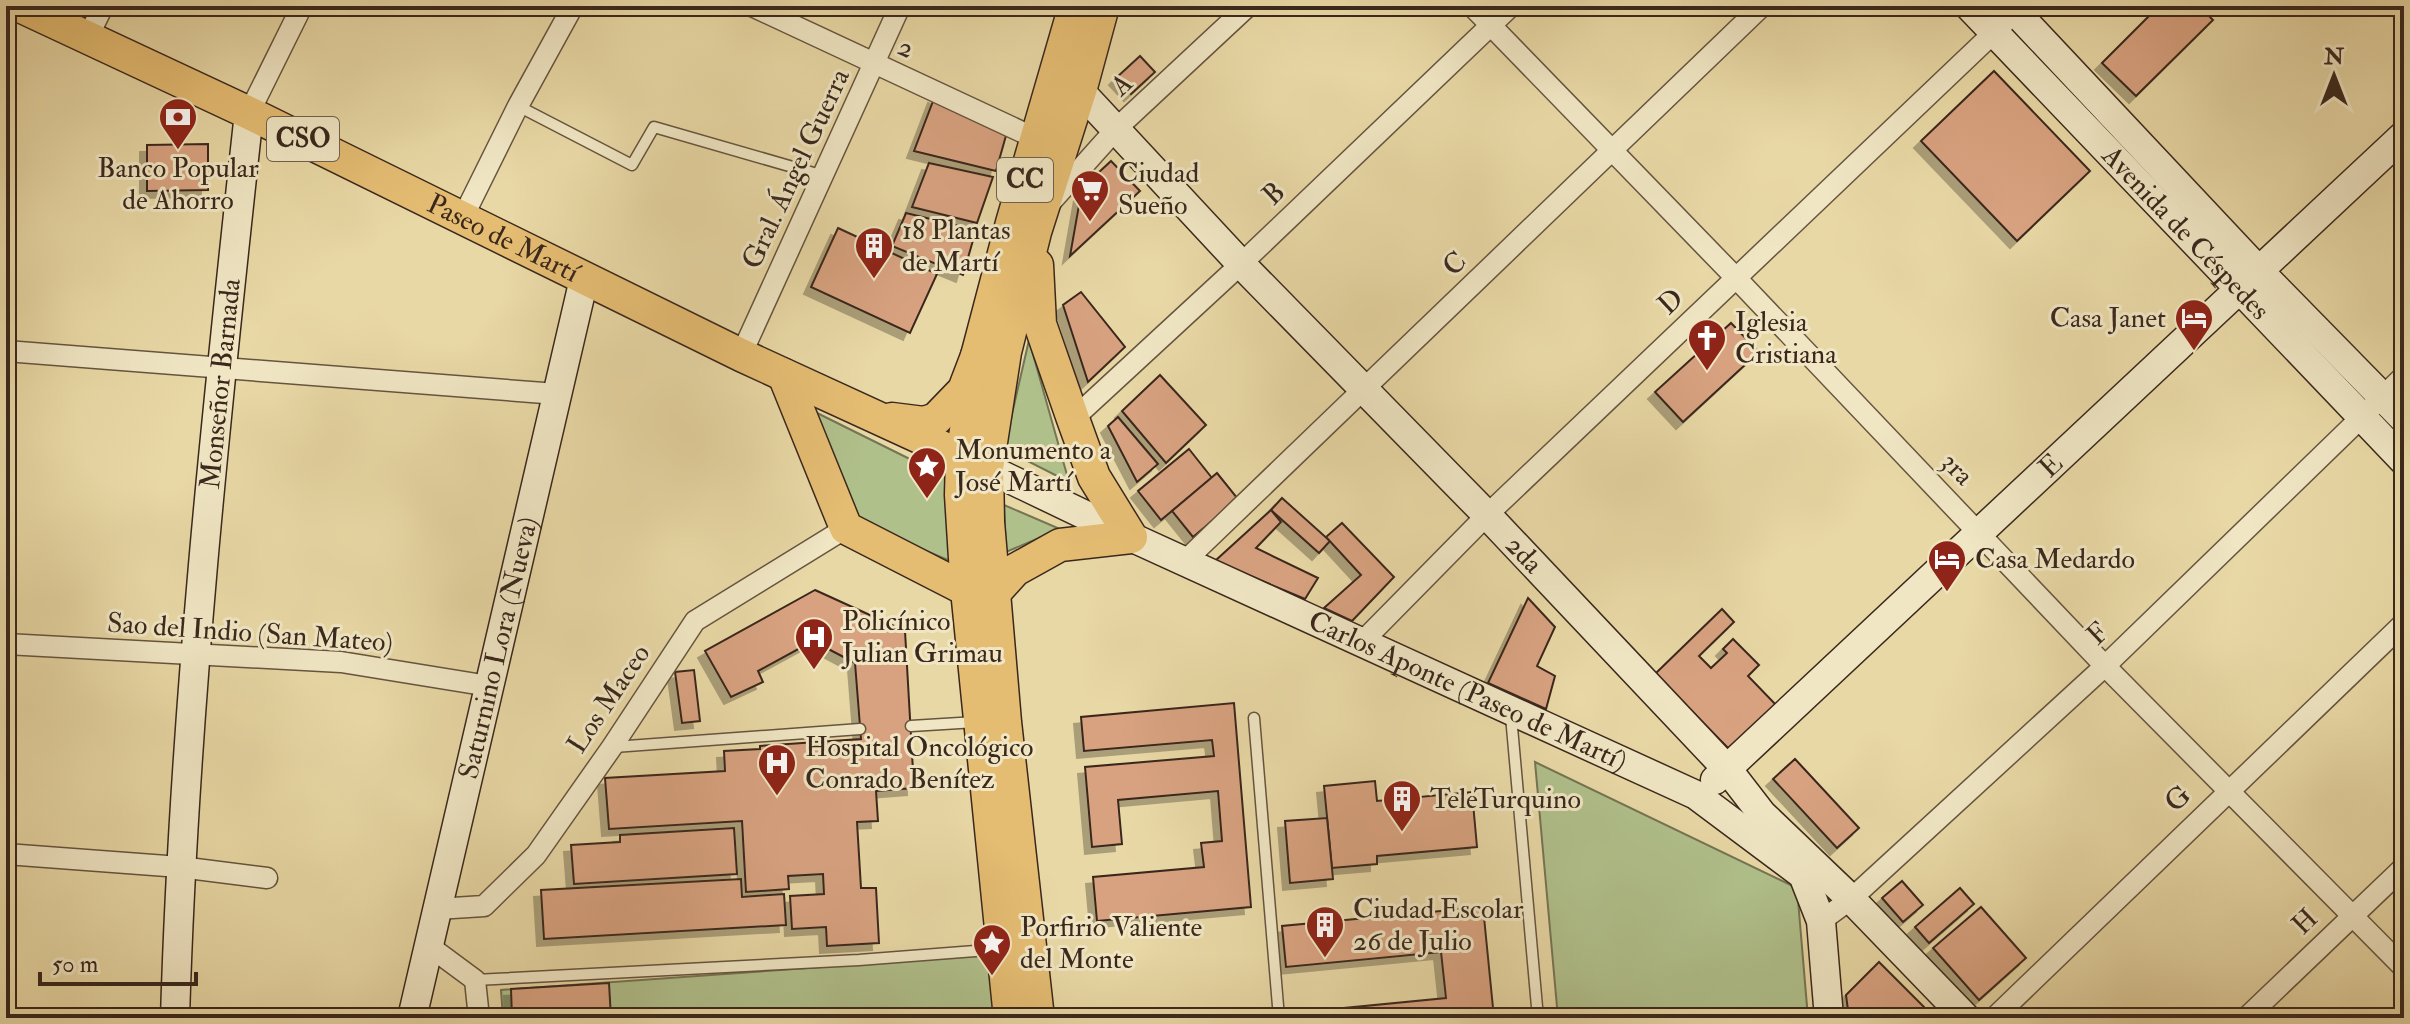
<svg xmlns="http://www.w3.org/2000/svg" width="2410" height="1024" font-family="'IM FELL Double Pica',serif">
  <defs>
    <filter id="shadow"><feDropShadow dx="-7" dy="7" stdDeviation="0" flood-color="#0004"/></filter>
  </defs>
  <rect width="100%" height="100%" fill="#e8d8a5"/>
  <filter id="stains"><feTurbulence type="fractalNoise" baseFrequency=".0025" numOctaves="4"/><feColorMatrix values="0 0 0 0 .2 0 0 0 0 .09 0 0 0 0 .02 0 0 0 .5 -.17"/></filter>
  <radialGradient id="worn" r=".72"><stop offset=".6" stop-color="#630" stop-opacity="0"/><stop offset="1" stop-color="#630" stop-opacity=".3"/></radialGradient>
  <g fill="#b0c08b" stroke="#757454" stroke-width="2">
    <polygon points="1029,340 1069,482 1004,449"/>
    <polygon points="807,408 948,478 955,563 848,518"/>
    <polygon points="1004,505 1060,529 1006,552"/>
    <polygon points="1535,762 1797,888 1808,1018 1558,1018"/>
    <polygon points="991,955 995,1018 503,1018 501,990"/>
  </g>
  <g fill="#d8a280" stroke="#3a281d" stroke-width="2" filter="url(#shadow)">
    <polygon points="2159,6 2199,6 2213,20 2136,96 2102,63"/>
    <polygon points="1140,56 1155,72 1131,94 1116,78"/>
    <polygon points="1994,71 2090,171 2017,241 1921,141"/>
    <polygon points="935,96 1007,132 996,171 914,151"/>
    <polygon points="208,144 208,190 147,191 147,145"/>
    <polygon points="1111,161 1140,191 1070,256 1082,188"/>
    <polygon points="929,163 993,177 977,223 912,207"/>
    <polygon points="906,213 976,230 963,275 892,246"/>
    <polygon points="838,228 937,274 910,333 811,287"/>
    <polygon points="1081,292 1125,347 1088,382 1063,305"/>
    <polygon points="1731,323 1759,352 1683,422 1655,392"/>
    <polygon points="1160,375 1206,425 1166,463 1122,411"/>
    <polygon points="1118,417 1158,464 1137,482 1108,426"/>
    <polygon points="1189,449 1212,478 1161,520 1138,491"/>
    <polygon points="1217,473 1238,499 1193,537 1172,511"/>
    <polygon points="1282,498 1330,541 1319,553 1271,510"/>
    <polygon points="1271,510 1281,522 1256,548 1318,578 1305,599 1215,561"/>
    <polygon points="1342,523 1394,577 1352,621 1324,608 1361,575 1326,537"/>
    <polygon points="815,590 905,631 914,788 876,791 878,821 857,822 861,888 876,888 879,943 827,946 826,927 792,929 790,896 824,894 823,874 788,876 789,889 746,892 742,821 609,829 605,778 725,771 724,751 760,749 760,746 861,739 855,663 813,641 758,671 763,682 731,697 705,651"/>
    <polygon points="1528,598 1555,627 1537,666 1555,676 1546,709 1488,683"/>
    <polygon points="1722,609 1734,622 1699,656 1711,668 1727,653 1723,649 1733,639 1759,665 1748,676 1778,707 1738,747 1728,748 1655,674"/>
    <polygon points="694,670 700,721 682,723 675,672"/>
    <polygon points="1234,703 1251,907 1097,921 1093,877 1204,867 1201,843 1222,841 1218,791 1118,800 1122,844 1092,847 1085,767 1214,756 1212,740 1084,751 1081,717"/>
    <polygon points="1795,759 1859,828 1837,848 1773,779"/>
    <polygon points="1375,781 1377,801 1472,792 1477,847 1377,856 1377,864 1332,868 1324,786"/>
    <polygon points="1327,818 1333,879 1290,883 1285,821"/>
    <polygon points="734,828 737,874 574,884 571,845 620,842 620,835"/>
    <polygon points="741,879 742,897 784,894 786,925 544,939 541,890"/>
    <polygon points="1902,881 1923,905 1903,922 1882,898"/>
    <polygon points="1960,888 1974,904 1929,943 1915,927"/>
    <polygon points="1483,907 1494,1018 1293,1018 1293,1013 1446,998 1441,952 1286,967 1282,926"/>
    <polygon points="1981,907 2026,958 1979,1000 1933,948"/>
    <polygon points="1879,962 1935,1018 1849,1018 1846,995"/>
    <polygon points="609,983 611,1018 512,1018 511,989"/>
    <polygon points="976,1013 976,1018 935,1018 935,1016"/>
  </g>
  <g fill="none" stroke-linecap="round" stroke-linejoin="round">
    <g stroke="#66543f" stroke-width="13">
      <g id="lane">
        <polyline points="518,106 632,165 654,127 824,176"/>
        <polyline points="1511,716 1538,1018"/>
        <polyline points="1254,718 1279,1018"/>
        <polyline points="911,726 976,722"/>
        <polyline points="614,747 860,729"/>
        <polyline points="475,980 859,960 1001,949"/>
      </g>
    </g>
    <g stroke="#66543f" stroke-width="23">
      <g id="street">
        <polyline points="752,6 1037,139"/>
        <polyline points="1472,6 1737,279 2105,666 2404,968"/>
        <polyline points="88,37 103,6"/>
        <polyline points="249,113 302,6"/>
        <polyline points="1049,204 1117,128 1248,6"/>
        <polyline points="463,217 518,106 573,6"/>
        <polyline points="6,351 557,394"/>
        <polyline points="741,355 900,6"/>
        <polyline points="1073,419 1241,264 1511,6"/>
        <polyline points="1186,560 1762,6"/>
        <polyline points="1362,642 1487,515 2004,23"/>
        <polyline points="6,644 341,662 489,686"/>
        <polyline points="6,854 180,867 267,878"/>
        <polyline points="437,909 484,906 536,855 612,747 695,621 846,528"/>
        <polyline points="1821,921 1851,899 2105,666 2404,376"/>
        <polyline points="429,946 475,980 479,1018"/>
        <polyline points="1994,1018 2404,623"/>
        <polyline points="2246,1018 2404,867"/>
      </g>
    </g>
    <g stroke="#3a281d" stroke-width="31">
      <g id="secondary">
        <path id="s1" d="M 1969,6 L 2404,461"/>
        <polyline points="2010,6 2260,272 2404,419"/>
        <path id="s2" d="M 1080,91 L 1241,264 L 1487,515 L 1728,770 L 1762,814 L 1851,899 L 1966,1018"/>
        <path id="s3" d="M 987,468 L 1131,537 L 1696,795 L 1803,875 L 1821,921 L 1829,1018"/>
        <path id="s4" d="M 1715,780 L 2404,135"/>
        <path id="s5" d="M 175,1018 C 184,716 216,414 249,113"/>
        <path id="s6" d="M 412,1018 L 584,279"/>
      </g>
    </g>
    <g stroke="#3a281d" stroke-width="35">
      <g id="primary">
        <path id="s7" d="M 20,6 L 249,113 L 741,355 L 987,468"/>
        <polyline points="977,356 962,457 961,495 967,590 1010,1018"/>
        <polyline points="784,375 846,528 967,590"/>
        <polyline points="892,419 924,423 936,419 964,390 977,356 1012,223 1075,6"/>
        <polyline points="995,592 1015,570 1060,545 1131,537 1094,477 1073,419 1040,324 1037,265"/>
        <polyline points="1038,1018 1005,722 988,522 987,468 1005,352 1035,232 1080,91 1103,6"/>
      </g>
    </g>
    <use href="#lane" stroke="#f0e6c4" stroke-width="10"/>
    <use href="#street" stroke="#f0e6c4" stroke-width="20"/>
    <use href="#secondary" stroke="#f0e6c4" stroke-width="28"/>
    <use href="#primary" stroke="#e4bc72" stroke-width="32"/>
  </g>
  <defs>
    <g id="bank-pin" transform="scale(2)"><path d="M0 17L-7.5 6A9.5 9.5 0 1 1 7.5 6Z" fill="#8f2418" stroke="#f0e6c4"/><path d="M-6-4H6V4H-6ZM0-2.3a2.3 2.3 0 1 0 0 4.6a2.3 2.3 0 1 0 0-4.6Z" fill="#fff"/></g>
    <g id="supermarket-pin" transform="scale(2)"><path d="M0 17L-7.5 6A9.5 9.5 0 1 1 7.5 6Z" fill="#8f2418" stroke="#f0e6c4"/><path d="M-6-5.5h2.5l.6 2H6L4.5 2H-2.5L-4.4-4H-6ZM-1.5 3.2a1.3 1.3 0 1 0 .1 0ZM3 3.2a1.3 1.3 0 1 0 .1 0Z" fill="#fff"/></g>
    <g id="building-pin" transform="scale(2)"><path d="M0 17L-7.5 6A9.5 9.5 0 1 1 7.5 6Z" fill="#8f2418" stroke="#f0e6c4"/><path d="M-4-6H4V6H1V3H-1V6H-4ZM-2.5-4.3h1.7v1.8h-1.7ZM.8-4.3h1.7v1.8H.8ZM-2.5-1h1.7V.8h-1.7ZM.8-1h1.7V.8H.8Z" fill="#fff"/></g>
    <g id="hotel-pin" transform="scale(2)"><path d="M0 17L-7.5 6A9.5 9.5 0 1 1 7.5 6Z" fill="#8f2418" stroke="#f0e6c4"/><path d="M-6-4.5h1.5V1H6V5H4.5V3h-9V5H-6ZM-4 0a1.8 1.8 0 1 1 3.6 0ZM.5 0V-2.5h3Q6-2.5 6 0Z" fill="#fff"/></g>
    <g id="church-pin" transform="scale(2)"><path d="M0 17L-7.5 6A9.5 9.5 0 1 1 7.5 6Z" fill="#8f2418" stroke="#f0e6c4"/><path d="M-1.2-6h2.4v3.5h3.3v2.4h-3.3V6h-2.4V-.1h-3.3v-2.4h3.3Z" fill="#fff"/></g>
    <g id="sight-pin" transform="scale(2)"><path d="M0 17L-7.5 6A9.5 9.5 0 1 1 7.5 6Z" fill="#8f2418" stroke="#f0e6c4"/><path d="M0-6L1.8-2.2L6-1.7L2.9 1.2L3.7 5.4L0 3.3L-3.7 5.4L-2.9 1.2L-6-1.7L-1.8-2.2Z" fill="#fff"/></g>
    <g id="hospital-pin" transform="scale(2)"><path d="M0 17L-7.5 6A9.5 9.5 0 1 1 7.5 6Z" fill="#8f2418" stroke="#f0e6c4"/><path d="M-5-5h3v3.5h4V-5h3V5h-3V1.5h-4V5h-3Z" fill="#fff"/></g>
  </defs>
  <g fill-rule="evenodd">
    <use href="#bank-pin" x="178" y="117"/>
    <use href="#supermarket-pin" x="1090" y="189"/>
    <use href="#building-pin" x="874" y="246"/>
    <use href="#hotel-pin" x="2194" y="318"/>
    <use href="#church-pin" x="1707" y="338"/>
    <use href="#sight-pin" x="927" y="466"/>
    <use href="#hotel-pin" x="1947" y="559"/>
    <use href="#hospital-pin" x="814" y="637"/>
    <use href="#hospital-pin" x="777" y="763"/>
    <use href="#building-pin" x="1402" y="799"/>
    <use href="#building-pin" x="1325" y="925"/>
    <use href="#sight-pin" x="992" y="943"/>
  </g>
  <g text-anchor="middle" dominant-baseline="central" stroke-width="6" stroke-linejoin="round" paint-order="stroke">
    <g fill="#f0e6c4" stroke="#71614f" stroke-width="2">
      <rect x="267" y="117" width="72" height="44" rx="6"/>
      <rect x="997" y="158" width="56" height="44" rx="6"/>
    </g>
    <g font-size="26" font-weight="bold" fill="#3a281d">
      <text x="303" y="139">CSO</text>
      <text x="1025" y="180">CC</text>
    </g>
    <g font-size="28" fill="#3a281d" stroke="#f0e6c4">
      <text transform="translate(906 48) rotate(25)">2</text>
      <text transform="translate(1122 85) rotate(-43)">A</text>
      <text transform="translate(796 169) rotate(-65)">Gral. Ángel Guerra</text>
      <text transform="translate(1274 194) rotate(-44)">B</text>
      <text stroke="none"><textPath href="#s1" startOffset="314">Avenida de Céspedes</textPath></text>
      <text stroke="none"><textPath href="#s7" startOffset="536">Paseo de Martí</textPath></text>
      <text transform="translate(1455 264) rotate(-44)">C</text>
      <text transform="translate(1671 302) rotate(-43)">D</text>
      <text stroke="none"><textPath href="#s5" startOffset="636">Monseñor Barnada</textPath></text>
      <text stroke="none"><textPath href="#s4" startOffset="460">E</textPath></text>
      <text transform="translate(1957 469) rotate(46)">3ra</text>
      <text stroke="none"><textPath href="#s2" startOffset="642">2da</textPath></text>
      <text transform="translate(250 633) rotate(4)">Sao del Indio (San Mateo)</text>
      <text transform="translate(2098 634) rotate(-44)">F</text>
      <text stroke="none"><textPath href="#s6" startOffset="380">Saturnino Lora (Nueva)</textPath></text>
      <text stroke="none"><textPath href="#s3" startOffset="530">Carlos Aponte (Paseo de Martí)</textPath></text>
      <text transform="translate(609 699) rotate(-56)">Los Maceo</text>
      <text transform="translate(2178 799) rotate(-44)">G</text>
      <text transform="translate(2305 922) rotate(-44)">H</text>
    </g>
    <g font-size="28" fill="#3a281d" stroke="#f0e6c4" text-anchor="start">
      <text x="178" y="168" text-anchor="middle">Banco Popular<tspan x="178" dy="32">de Ahorro</tspan></text>
      <text x="1118" y="173">Ciudad<tspan x="1118" dy="32">Sueño</tspan></text>
      <text x="902" y="230">18 Plantas<tspan x="902" dy="32">de Martí</tspan></text>
      <text x="2166" y="318" text-anchor="end">Casa Janet</text>
      <text x="1735" y="322">Iglesia<tspan x="1735" dy="32">Cristiana</tspan></text>
      <text x="955" y="450">Monumento a<tspan x="955" dy="32">José Martí</tspan></text>
      <text x="1975" y="559">Casa Medardo</text>
      <text x="842" y="621">Policínico<tspan x="842" dy="32">Julian Grimau</tspan></text>
      <text x="805" y="747">Hospital Oncológico<tspan x="805" dy="32">Conrado Benítez</tspan></text>
      <text x="1430" y="799">TeleTurquino</text>
      <text x="1353" y="909">Ciudad Escolar<tspan x="1353" dy="32">26 de Julio</tspan></text>
      <text x="1020" y="927">Porfirio Valiente<tspan x="1020" dy="32">del Monte</tspan></text>
    </g>
  </g>
  <rect width="2410" height="1024" fill="none" stroke="#e8d8a5" stroke-width="32"/>
  <rect x="8" y="8" width="2394" height="1008" fill="none" stroke="#3a281d" stroke-width="4"/>
  <rect x="16" y="16" width="2378" height="992" fill="none" stroke="#3a281d" stroke-width="2"/>
  <g transform="translate(2334 76)" stroke="#f0e6c4" stroke-width="6" paint-order="stroke">
  <path d="M0-6L14 30L0 20L-14 30Z" fill="#3a281d"/>
  <text y="-12" font-size="22" font-weight="bold" text-anchor="middle" fill="#3a281d">N</text>
  </g>
  <path d="M40 972v12h156v-12" fill="none" stroke="#3a281d" stroke-width="4"/>
  <text x="52" y="972" font-size="24" fill="#3a281d" stroke="#f0e6c4" stroke-width="6" paint-order="stroke">50 m</text>
  <rect width="100%" height="100%" filter="url(#stains)"/>
  <rect width="100%" height="100%" fill="url(#worn)"/>
</svg>
